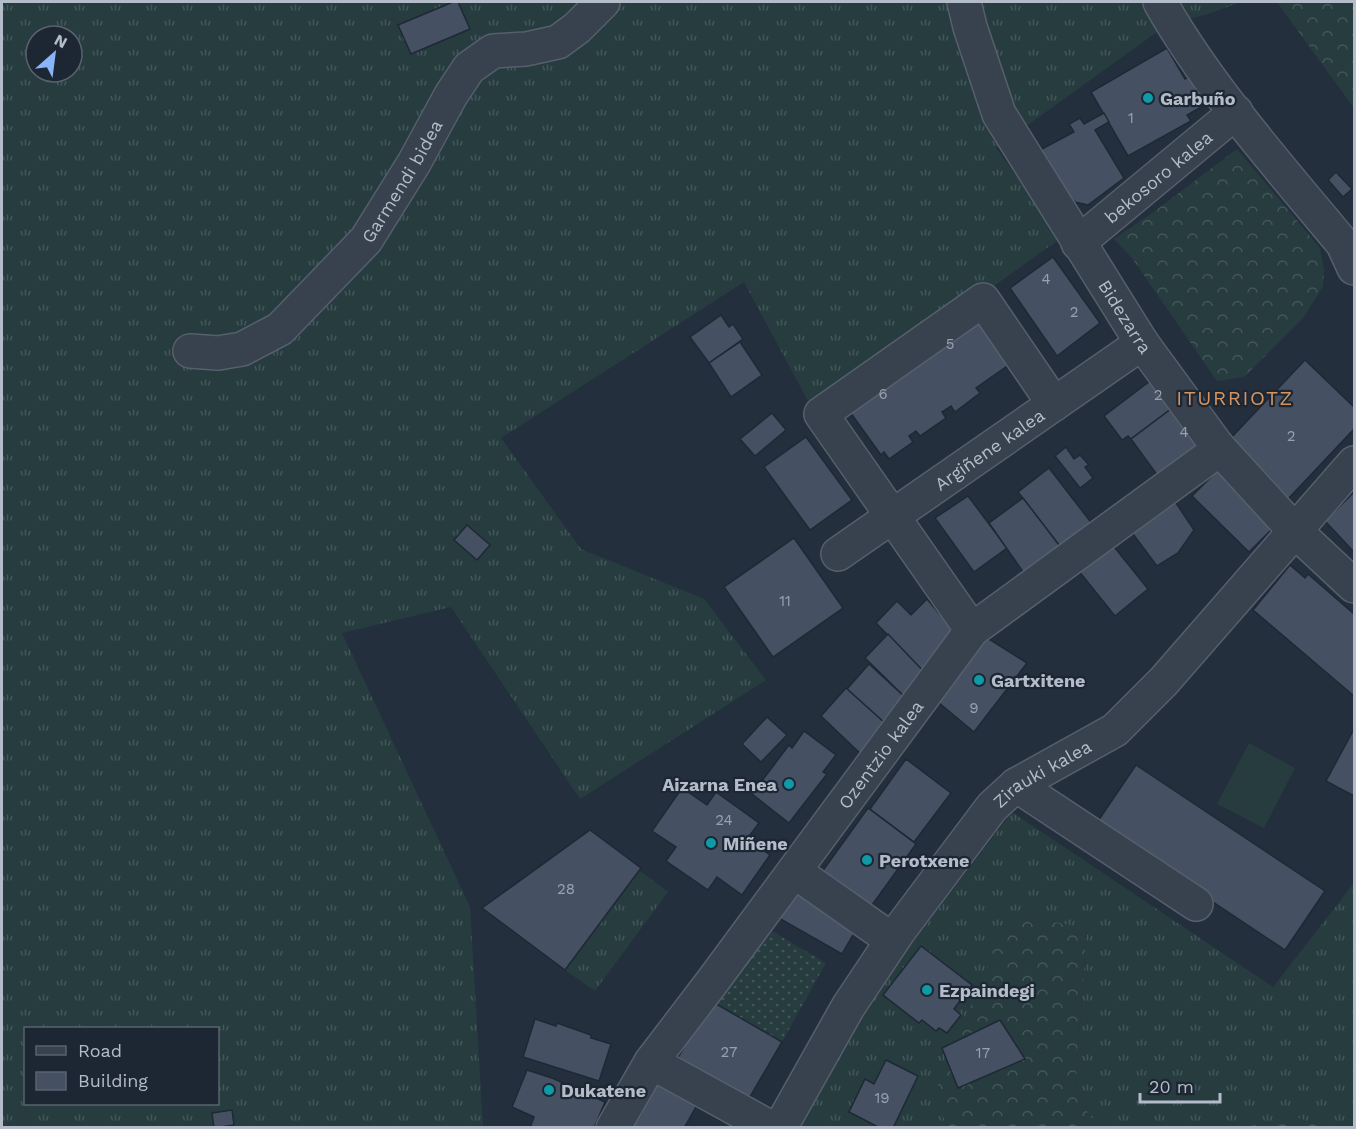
<svg xmlns="http://www.w3.org/2000/svg" width="1356" height="1129" font-family="'Work Sans',sans-serif">
  <defs>
    <pattern id="grass-tufts" width="24" height="20" patternUnits="userSpaceOnUse" patternTransform="scale(1.5)"><rect width="24" height="20" fill="#263c3f"/><path d="M3 7l-1-3M5 7V3M7 7l1-3M15 17l-1-3M17 17v-4M19 17l1-3" fill="none" stroke="#435659"/></pattern>
    <pattern id="forest-crowns" width="20" height="18" patternUnits="userSpaceOnUse" patternTransform="scale(1.5)"><rect width="20" height="18" fill="#263c3f"/><path d="M2 6a3 3 0 1 1 6 0M12 15a3 3 0 1 1 6 0" fill="none" stroke="#435659"/></pattern>
    <pattern id="garden-dots" width="8" height="8" patternUnits="userSpaceOnUse" patternTransform="scale(1.5)"><rect width="8" height="8" fill="#263c3f"/><path d="M2 2h.1M6 6h.1" fill="none" stroke="#435659" stroke-width="1.8" stroke-linecap="round"/></pattern>
  </defs>
  <rect width="100%" height="100%" fill="#242f3e"/>
  <g fill="url(#grass-tufts)" fill-rule="evenodd">
    <path d="M 2,2 L 1241,2 L 1208,14 L 1168,24 L 996,148 L 1061,238 L 815,414 L 744,282 L 501,438 L 581,549 L 704,599 L 766,680 L 580,799 L 451,607 L 342,633 L 470,907 L 483,1127 L 2,1128 ZM 36,36 L 72,36 L 72,72 L 36,72 ZM 26,1028 L 218,1028 L 218,1104 L 26,1104 Z"/>
    <polygon points="1012,812 1273,987 1354,883 1354,1127 1321,1127 1299,1118 1243,1127 1097,1127 1075,1092 1087,929 935,1092 947,1127 779,1128 821,1057 923,929"/>
    <polygon points="639,870 668,892 595,991 565,970"/>
  </g>
  <g fill="url(#forest-crowns)">
    <polygon points="1277,2 1354,2 1354,108"/>
    <polygon points="1237,149 1320,248 1324,270 1323,286 1304,317 1244,377 1217,381 1132,258 1114,239 1155,211"/>
    <polygon points="1009,914 1087,928 1075,1092 1097,1127 947,1127 935,1092"/>
    <polygon points="1299,1118 1321,1127 1243,1127"/>
  </g>
  <polygon fill="#263c3f" points="1249,743 1295,768 1264,828 1217,804"/>
  <polygon fill="url(#garden-dots)" points="765,927 826,963 782,1042 711,1001"/>
  <g fill="#455162" stroke="#1f2835" stroke-width="1.5">
    <polygon points="453,2 458,2 470,29 411,54 398,25"/>
    <polygon points="1167,48 1185,79 1189,77 1205,105 1187,115 1191,121 1128,156 1091,92"/>
    <polygon points="1104,113 1109,122 1095,130 1124,178 1088,205 1075,202 1057,182 1040,150 1074,132 1069,124 1080,118 1084,124"/>
    <polygon points="1336,172 1352,189 1343,197 1328,180"/>
    <polygon points="1053,257 1100,323 1057,356 1010,288"/>
    <polygon points="976,311 1013,362 976,388 980,393 955,412 951,406 942,412 946,418 920,436 916,431 909,436 913,442 889,459 884,452 881,455 845,405"/>
    <polygon points="721,315 729,327 733,324 743,339 709,363 690,337"/>
    <polygon points="740,342 762,375 731,397 709,363"/>
    <polygon points="1305,360 1354,407 1354,429 1288,499 1227,442"/>
    <polygon points="1158,375 1179,403 1131,439 1128,436 1122,440 1104,416"/>
    <polygon points="1179,403 1211,447 1163,483 1131,439"/>
    <polygon points="772,413 786,430 755,456 740,439"/>
    <polygon points="806,437 852,500 810,530 764,467"/>
    <polygon points="1066,447 1074,459 1080,455 1089,465 1085,467 1093,478 1080,488 1055,456"/>
    <polygon points="1223,465 1280,521 1249,552 1192,496"/>
    <polygon points="1049,468 1093,525 1062,549 1018,492"/>
    <polygon points="1354,492 1354,552 1325,521"/>
    <polygon points="1170,494 1194,530 1178,553 1157,566 1127,526"/>
    <polygon points="968,496 1007,548 974,572 935,518"/>
    <polygon points="1023,498 1062,549 1028,579 989,523"/>
    <polygon points="467,525 490,545 477,560 454,540"/>
    <polygon points="794,538 843,608 773,657 724,587"/>
    <polygon points="1111,543 1148,589 1115,616 1078,570"/>
    <polygon points="1290,565 1305,578 1308,574 1354,614 1354,696 1253,610"/>
    <polygon points="927,599 958,636 927,675 876,623 897,601 911,615"/>
    <polygon points="888,634 927,675 908,700 865,658"/>
    <polygon points="981,634 1027,663 974,732 932,697"/>
    <polygon points="869,664 908,700 887,725 847,689"/>
    <polygon points="846,688 887,725 864,757 821,716"/>
    <polygon points="767,717 787,735 761,762 742,744"/>
    <polygon points="1354,729 1354,796 1326,781"/>
    <polygon points="804,731 836,755 823,772 827,774 789,823 752,794 789,745 792,748"/>
    <polygon points="906,759 951,793 914,842 870,809"/>
    <polygon points="1136,765 1325,891 1285,950 1096,824"/>
    <polygon points="682,788 707,805 716,792 759,823 747,839 770,855 742,895 717,877 708,890 666,861 676,847 652,831"/>
    <polygon points="868,808 916,844 867,912 819,876"/>
    <polygon points="590,830 641,868 565,970 482,908"/>
    <polygon points="795,887 856,930 842,954 777,917"/>
    <polygon points="921,946 972,985 954,1009 961,1015 947,1033 939,1028 936,1031 922,1020 919,1023 883,995"/>
    <polygon points="711,1001 782,1042 747,1102 676,1061"/>
    <polygon points="535,1019 556,1026 557,1023 591,1035 591,1038 611,1044 599,1081 523,1057"/>
    <polygon points="1000,1020 1025,1059 958,1088 942,1048"/>
    <polygon points="886,1060 918,1076 893,1128 880,1128 849,1112 865,1079 874,1084"/>
    <polygon points="527,1070 552,1078 605,1102 594,1128 530,1128 534,1117 512,1107"/>
    <polygon points="655,1080 697,1105 684,1128 629,1128 633,1121 636,1122 643,1110 639,1108"/>
    <polygon points="232,1110 234,1125 214,1128 212,1113"/>
  </g>
  <g fill="none" stroke-linecap="round" stroke-linejoin="round">
    <g stroke="#565f6c" stroke-width="36">
      <g id="minor">
        <path id="s1" d="M 964,2 L 970,27 L 999,114 L 1142,343 L 1218,447 L 1294,530 L 1354,586"/>
        <path d="M 1160,2 C 1207,86 1281,169 1343,244 L 1354,268"/>
        <path id="s2" d="M 1078,243 L 1236,112"/>
        <path id="s3" d="M 190,351 L 218,353 L 242,349 L 280,329 L 366,240 L 414,163 L 451,95 L 469,68 L 493,51 L 526,49 L 558,42 L 577,28 L 603,2"/>
        <path id="s4" d="M 838,554 L 1142,343"/>
        <polyline points="972,630 821,414 983,300 1054,404"/>
        <polyline points="1016,785 1196,904"/>
        <polyline points="794,871 892,940"/>
        <polyline points="651,1062 771,1128"/>
        <path id="s5" d="M 613,1128 L 651,1062 L 712,982 L 972,630 L 1209,457 L 1218,447"/>
        <path id="s6" d="M 780,1128 L 848,1007 L 898,932 L 992,807 L 1016,785 L 1115,730 L 1164,681 L 1354,463"/>
      </g>
    </g>
    <use href="#minor" stroke="#38414e" stroke-width="33"/>
  </g>
  <g fill="#0f9aa8" stroke="#1d2633" stroke-width="2">
    <circle cx="1148" cy="98" r="6"/>
    <circle cx="979" cy="680" r="6"/>
    <circle cx="789" cy="784" r="6"/>
    <circle cx="711" cy="843" r="6"/>
    <circle cx="867" cy="860" r="6"/>
    <circle cx="927" cy="990" r="6"/>
    <circle cx="549" cy="1090" r="6"/>
  </g>
  <g text-anchor="middle" dominant-baseline="central" stroke-width="4.5" stroke-linejoin="round" paint-order="stroke">
    <g font-size="15" fill="#98a1af">
      <text x="1131" y="118">1</text>
      <text x="1046" y="279">4</text>
      <text x="1074" y="312">2</text>
      <text x="950" y="344">5</text>
      <text x="883" y="394">6</text>
      <text x="1158" y="395">2</text>
      <text x="1184" y="432">4</text>
      <text x="1291" y="436">2</text>
      <text x="785" y="601">11</text>
      <text x="974" y="708">9</text>
      <text x="724" y="820">24</text>
      <text x="566" y="889">28</text>
      <text x="729" y="1052">27</text>
      <text x="983" y="1053">17</text>
      <text x="882" y="1098">19</text>
    </g>
    <g font-size="18" font-weight="bold" fill="#b4bcc9" stroke="#1d2633" text-anchor="start">
      <text x="1160" y="98">Garbuño</text>
      <text x="991" y="680">Gartxitene</text>
      <text x="777" y="784" text-anchor="end">Aizarna Enea</text>
      <text x="723" y="843">Miñene</text>
      <text x="879" y="860">Perotxene</text>
      <text x="939" y="990">Ezpaindegi</text>
      <text x="561" y="1090">Dukatene</text>
    </g>
    <g font-size="18" fill="#b4bcc9" stroke="#1d2633">
      <text stroke="none"><textPath href="#s2" startOffset="104">bekosoro kalea</textPath></text>
      <text stroke="none"><textPath href="#s3" startOffset="288">Garmendi bidea</textPath></text>
      <text stroke="none"><textPath href="#s1" startOffset="356">Bidezarra</textPath></text>
      <text stroke="none"><textPath href="#s4" startOffset="184">Argiñene kalea</textPath></text>
      <text stroke="none"><textPath href="#s5" startOffset="460">Ozentzio kalea</textPath></text>
      <text stroke="none"><textPath href="#s6" startOffset="446">Zirauki kalea</textPath></text>
    </g>
    <g font-size="20" letter-spacing="1.5" fill="#d59563" stroke="#1d2633">
      <text x="1235" y="398">ITURRIOTZ</text>
    </g>
  </g>
  <rect width="1356" height="1129" fill="none" stroke="#b4bcc9" stroke-width="6"/>
  <rect x="24" y="1027" width="195" height="78" fill="#1d2633" stroke="#59626f" stroke-width="1.5"/>
  <rect x="36" y="1046" width="30" height="9" fill="#38414e" stroke="#59626f" stroke-width="1.5"/>
  <text x="78" y="1057" font-size="18" fill="#b4bcc9">Road</text>
  <rect x="36" y="1072" width="30" height="18" fill="#455162" stroke="#59626f" stroke-width="1.5"/>
  <text x="78" y="1087" font-size="18" fill="#b4bcc9">Building</text>
  <g transform="translate(54 54) rotate(28)"><circle r="28" fill="#1d2633" stroke="#59626f" stroke-width="1.5"/>
  <path d="M0-4.5L10 22L0 15L-10 22Z" fill="#8ab4f8"/>
  <text y="-9" font-size="16" font-weight="bold" text-anchor="middle" fill="#b4bcc9">N</text>
  </g>
  <path d="M1140 1093v9h80v-9" fill="none" stroke="#b4bcc9" stroke-width="3"/>
  <text x="1149" y="1093" font-size="18" fill="#b4bcc9" stroke="#1d2633" stroke-width="4.5" paint-order="stroke">20 m</text>
</svg>
